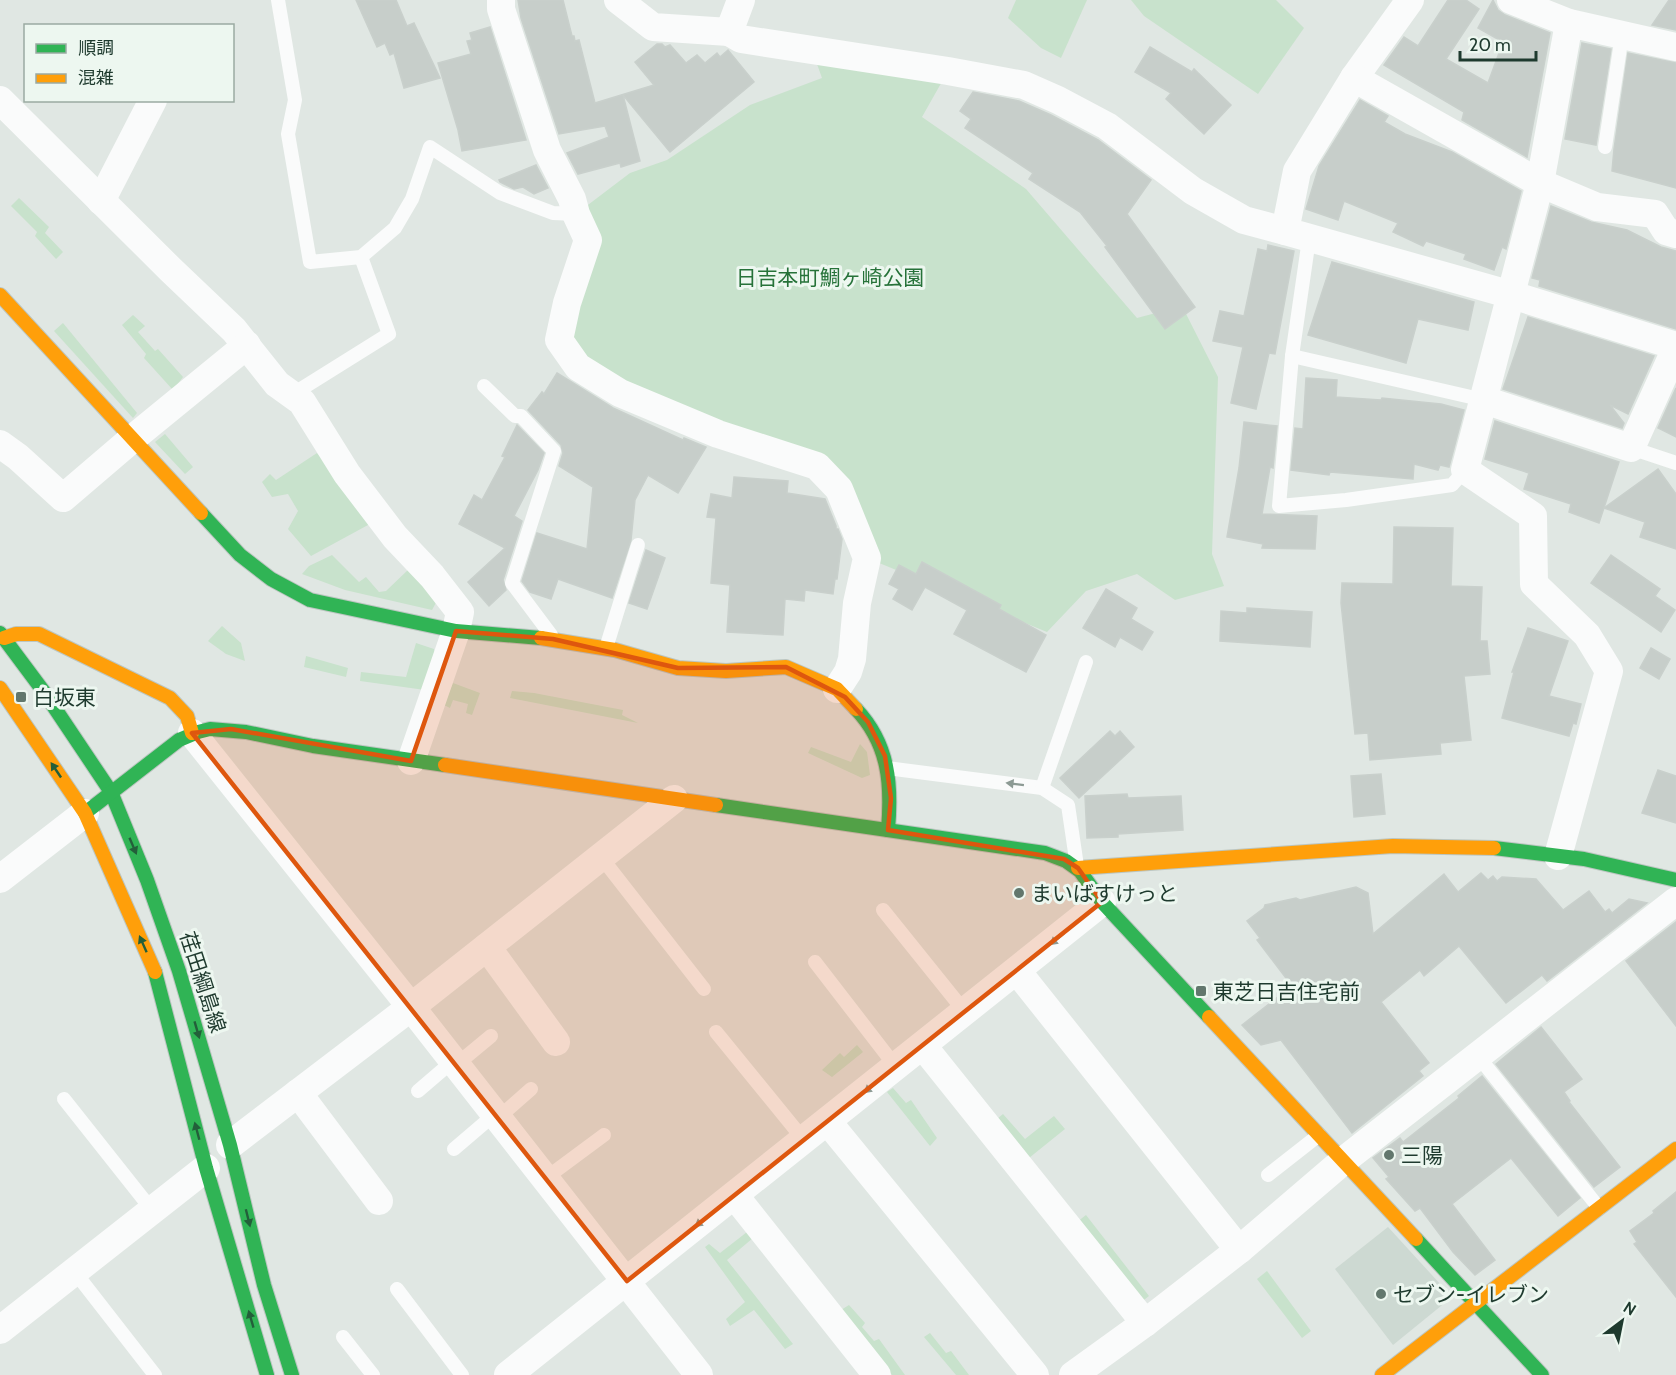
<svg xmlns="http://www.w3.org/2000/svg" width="1676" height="1375" font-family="Cabin,'Noto Sans JP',sans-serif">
  <rect width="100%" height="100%" fill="#e0e7e3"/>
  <polygon fill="#cdd9d2" points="1388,1227 1452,1297 1393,1345 1335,1269"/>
  <g fill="#c8e2cc">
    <polygon points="1016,0 1087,0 1061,58 1041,48 1008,18"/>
    <polygon points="1131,0 1276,0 1304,28 1258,94 1144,16"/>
    <polygon points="812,50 948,71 922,117 1026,189 1137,318 1182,306 1218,377 1212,554 1224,586 1175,600 1137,574 1086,591 1047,632 867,558 839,489 578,367 567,303 576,214 630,173 667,160 750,105 822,78"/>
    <polygon points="19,198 49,227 45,233 63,252 56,259 35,236 37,232 11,206"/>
    <polygon points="133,315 145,326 138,332 155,351 158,349 183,377 173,390 144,358 146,354 122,325"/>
    <polygon points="63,323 137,413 133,418 54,331"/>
    <polygon points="165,434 193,467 185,474 155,442"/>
    <polygon points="317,453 371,513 368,525 311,556 288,529 298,511 288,494 272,497 262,482 270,474 276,480"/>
    <polygon points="332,555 359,582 366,577 379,592 386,591 409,569 438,599 432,610 345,590 302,574 309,566"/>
    <polygon points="222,626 241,643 245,661 226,654 208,641"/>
    <polygon points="416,643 434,649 436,657 425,690 360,681 361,672 406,677"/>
    <polygon points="306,656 348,668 346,677 304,667"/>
    <polygon points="453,683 480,693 472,715 466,713 468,704 453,700 450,708 444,705"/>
    <polygon points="512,691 534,693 623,710 622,715 638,723 510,698"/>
    <polygon points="860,744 867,752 870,775 862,778 808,753 811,747 851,762"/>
    <polygon points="857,1045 863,1052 832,1077 822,1070 840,1053 844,1057"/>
    <polygon points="893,1088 906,1103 911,1100 937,1138 930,1146 887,1092"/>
    <polygon points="1003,1114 1025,1139 1054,1116 1065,1129 1029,1158 997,1119"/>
    <polygon points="1086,1215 1149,1296 1140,1303 1077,1222"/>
    <polygon points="747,1232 753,1238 727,1260 793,1344 785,1349 754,1310 730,1326 726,1319 745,1302 705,1247 709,1244 720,1253"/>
    <polygon points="1267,1271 1311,1331 1302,1338 1257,1279"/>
    <polygon points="849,1305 865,1323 862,1327 874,1341 879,1339 905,1375 892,1375 841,1310"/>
    <polygon points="930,1333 946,1353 951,1351 969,1375 956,1375 924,1337"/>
  </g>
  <g fill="#c7ceca" stroke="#c9d0cc" stroke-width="1.5">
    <polygon points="356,0 396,0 407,26 414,23 440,78 404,88 394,53 390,55 385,43 377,47"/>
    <polygon points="518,0 563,0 572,36 574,36 575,41 579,40 595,103 654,85 635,62 657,44 662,44 665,47 670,45 686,63 697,55 705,63 717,53 720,57 728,50 754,82 670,152 623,95 640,161 621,167 620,163 578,174 567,153 609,137 605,126 559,134 521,18"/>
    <polygon points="1448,0 1466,0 1479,9 1446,59 1488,83 1503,42 1478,28 1493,0 1498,10 1505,15 1550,33 1527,157 1462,120 1464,112 1384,65 1404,37 1418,46"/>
    <polygon points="1669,0 1676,0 1676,30 1652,25"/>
    <polygon points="490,27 526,140 462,151 458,130 438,63 471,54 467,41 472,40 470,33"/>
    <polygon points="1582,43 1611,49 1596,145 1565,139"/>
    <polygon points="1150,47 1192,72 1194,69 1231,105 1204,134 1166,99 1171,93 1135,72"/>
    <polygon points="1628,53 1676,63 1676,188 1612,171 1614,149"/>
    <polygon points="973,92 1019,101 1051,115 1098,140 1151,180 1127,214 1195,307 1165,329 1105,247 1107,246 1080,212 1029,179 1033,173 965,128 971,119 960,111"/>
    <polygon points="1360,100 1388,116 1384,122 1405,134 1452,152 1521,191 1506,249 1502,247 1494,270 1464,259 1466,254 1426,241 1423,246 1393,232 1398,223 1344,201 1338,220 1306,209 1319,166"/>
    <polygon points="536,165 548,188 534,194 523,187 514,189 500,182 499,180"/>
    <polygon points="1551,206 1591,222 1627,230 1661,247 1676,251 1676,329 1539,286 1540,280 1532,278"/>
    <polygon points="1268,245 1294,251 1275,354 1269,353 1256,409 1231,403 1243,347 1213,341 1220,311 1244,316 1258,249 1267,251"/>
    <polygon points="1332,262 1474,302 1468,330 1418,319 1406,363 1308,335"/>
    <polygon points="1528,317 1654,356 1628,414 1610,405 1624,423 1622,428 1503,389"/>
    <polygon points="557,373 613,408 683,440 684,438 706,447 678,493 648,475 635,500 631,540 612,598 558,579 551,599 530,592 522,581 537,533 587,549 593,487 559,466 563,453 561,445 528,410 542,392 544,394"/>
    <polygon points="1306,378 1337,380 1336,397 1381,400 1382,398 1441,404 1464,410 1449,467 1440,465 1438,470 1414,464 1413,479 1330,472 1329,475 1291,470 1295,428 1303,429"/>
    <polygon points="1676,388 1676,437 1658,428"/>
    <polygon points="1495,421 1619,462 1599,523 1569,512 1571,504 1524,489 1529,473 1485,459"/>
    <polygon points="1244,422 1277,426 1273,468 1270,467 1262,514 1317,516 1315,549 1262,548 1263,544 1227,537 1239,468"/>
    <polygon points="517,425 544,453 538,470 514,516 522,521 503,580 506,590 489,606 468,582 505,548 459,524 474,495 482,500 505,457 502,456"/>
    <polygon points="1658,469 1676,494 1676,549 1640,537 1645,522 1604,508"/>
    <polygon points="734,477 788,481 787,493 825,499 836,526 836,529 838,529 842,539 837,579 835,579 833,594 805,590 804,601 785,599 783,635 727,632 730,585 711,583 716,518 707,517 711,494 732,498"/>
    <polygon points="1394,527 1453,528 1451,586 1482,587 1480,641 1487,641 1490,674 1464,676 1471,740 1440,743 1441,754 1370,760 1368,733 1355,734 1341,603 1342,583 1393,584"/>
    <polygon points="646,550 665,558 647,609 629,603"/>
    <polygon points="1611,555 1660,589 1655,596 1675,610 1661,632 1591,583"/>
    <polygon points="922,562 1001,605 999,609 1046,635 1026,672 954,634 967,610 925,587 912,610 893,599 899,589 889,584 899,565 916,574"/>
    <polygon points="1106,589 1137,608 1131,619 1153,632 1142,650 1120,637 1115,647 1083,628"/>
    <polygon points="1247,608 1312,612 1310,647 1220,641 1221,611 1247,613"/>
    <polygon points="1528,628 1568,641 1549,696 1581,704 1576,724 1573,723 1569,736 1502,718 1514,672 1512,672"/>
    <polygon points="1651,648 1670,659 1659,679 1640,668"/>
    <polygon points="1110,731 1115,736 1120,731 1134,747 1079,798 1060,778"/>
    <polygon points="1658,770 1676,776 1676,823 1642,813"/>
    <polygon points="1381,774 1385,814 1354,817 1351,776"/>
    <polygon points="1127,794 1128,798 1181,796 1183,830 1118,834 1118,837 1087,838 1085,796"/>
    <polygon points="1481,873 1488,880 1493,876 1497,881 1502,877 1536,879 1563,910 1589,891 1605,912 1609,909 1612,913 1629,899 1647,903 1547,981 1542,975 1506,1003 1459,946 1424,976 1420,970 1381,1002 1429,1063 1419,1071 1423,1076 1352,1133 1281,1040 1261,1045 1242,1025 1292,986 1257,940 1260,938 1247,921 1264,908 1265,905 1296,898 1300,900 1356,887 1368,893 1373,934 1444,874 1458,892"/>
    <polygon points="1676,922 1676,1026 1626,961"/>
    <polygon points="1541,1027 1582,1079 1564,1092 1570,1101 1569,1102 1620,1167 1594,1187 1496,1064"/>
    <polygon points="1482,1076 1580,1198 1558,1216 1511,1158 1452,1204 1495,1260 1475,1275 1453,1252 1420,1208 1415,1211 1386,1179 1389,1177 1373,1158 1400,1138 1403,1142 1459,1098 1458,1096"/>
    <polygon points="1676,1192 1676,1297 1634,1244 1637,1242 1630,1231 1654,1213 1653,1211"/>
  </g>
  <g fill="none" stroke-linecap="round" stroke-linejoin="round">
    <g stroke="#bcc6c1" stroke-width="16">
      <g id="fast">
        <polyline points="201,513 240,555 271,579 310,600 456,631 541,638"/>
        <polyline points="0,633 44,692 111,792 147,880 179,971 230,1145 264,1285 292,1375"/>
        <path d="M 856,709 C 889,744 892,784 888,830"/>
        <polyline points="716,805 1045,853 1066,861 1080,871 1102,902 1209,1017"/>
        <polyline points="85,813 179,740 198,732 210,729 246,732 313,746 445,765"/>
        <polyline points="1494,848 1584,859 1676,880"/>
        <polyline points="155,972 206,1168 267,1375"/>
        <polyline points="1416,1239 1542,1375"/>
      </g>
    </g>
    <g stroke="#bcc6c1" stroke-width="16">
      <g id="slow">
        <polyline points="0,295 201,513"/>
        <polyline points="4,638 16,634 39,634 170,698 187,716 192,733"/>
        <polyline points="541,638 615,650 678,668 726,671 786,667 837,689 856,709"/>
        <polyline points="0,688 85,813 155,972"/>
        <polyline points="445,765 716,805"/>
        <polyline points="1078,868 1393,846 1494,848"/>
        <polyline points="1209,1017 1416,1239"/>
        <polyline points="1382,1375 1676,1149"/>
      </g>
    </g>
    <g stroke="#fafbfb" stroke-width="14">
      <polyline points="278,0 295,100 288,134 310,262 361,257 395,228 412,199 430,147 500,193 553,213 576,214"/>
      <polyline points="1605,147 1622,35"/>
      <polyline points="1309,239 1292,356 1279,506 1346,500 1452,485 1465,470"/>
      <polyline points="1292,356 1484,400"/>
      <polyline points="484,386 515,416 521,416 554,451 512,583 551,635"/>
      <polyline points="293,394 389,334 361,257"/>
      <polyline points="1631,448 1676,463"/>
      <polyline points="606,648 638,545"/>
      <polyline points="887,768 1042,788 1068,805 1077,866"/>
      <polyline points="1042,788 1086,662"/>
      <polyline points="601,857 704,989"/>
      <polyline points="883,910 965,1012"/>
      <polyline points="815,962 896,1067"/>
      <polyline points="716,1032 804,1140"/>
      <polyline points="1478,1056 1599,1208"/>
      <polyline points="456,1065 491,1036"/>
      <polyline points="418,1091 453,1061"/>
      <polyline points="64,1099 152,1210"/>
      <polyline points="498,1118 531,1089"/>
      <polyline points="454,1149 495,1114"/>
      <polyline points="1268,1175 1319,1135"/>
      <polyline points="546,1178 604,1135"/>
      <polyline points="74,1271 155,1375"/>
      <polyline points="397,1289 462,1375"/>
      <polyline points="343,1337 373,1375"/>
    </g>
    <g stroke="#fafbfb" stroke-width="28">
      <polyline points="501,0 501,9 547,150 572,199 576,214 588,240 567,303 559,340 578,367 620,393 718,434 817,466 839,489 867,558 857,603 852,659 848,672 837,689"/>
      <polyline points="618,0 653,27 729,32 741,0"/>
      <polyline points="1410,0 1354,78 1297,171 1285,231 1512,295 1676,346"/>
      <polyline points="1511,0 1569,23 1676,47"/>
      <polyline points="729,32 741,39 948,71 1024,85 1058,100 1107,126 1193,191 1244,220 1285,231"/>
      <polyline points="1354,78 1540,183 1597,207 1655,214 1666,231 1676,234"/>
      <polyline points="0,100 171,270 234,330 277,384 302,402 347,474 395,537 432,576 460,612 456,631 411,761"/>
      <polyline points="101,201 153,100"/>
      <polyline points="1484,400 1631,448 1676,348"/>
      <polyline points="0,444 18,457 63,498 132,439 247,345"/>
      <polyline points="192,733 411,1007 699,1375"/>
      <polyline points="1558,856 1609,671 1587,635 1534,584 1533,516 1465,470 1540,183 1569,23"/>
      <polyline points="0,879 85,813"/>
      <polyline points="487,947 556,1042"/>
      <polyline points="1017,971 1239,1250"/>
      <polyline points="923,1046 1145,1323"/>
      <polyline points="298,1093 379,1201"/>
      <polyline points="828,1122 1035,1375"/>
      <polyline points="230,1145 411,1007 674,799"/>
      <polyline points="735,1196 877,1375"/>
      <polyline points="0,1330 206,1168"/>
      <polyline points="508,1375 1102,902"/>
      <polyline points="1073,1375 1145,1323 1239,1250 1343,1161 1676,901"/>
    </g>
    <use href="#fast" stroke="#30b455" stroke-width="14"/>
    <use href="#slow" stroke="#ff9f0a" stroke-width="14"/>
  </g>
  <defs><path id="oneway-solid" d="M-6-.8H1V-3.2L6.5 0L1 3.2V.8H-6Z" transform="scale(1.5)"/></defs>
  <g fill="#235f3a">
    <use href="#oneway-solid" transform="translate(56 770) rotate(-124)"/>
    <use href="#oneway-solid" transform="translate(133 846) rotate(67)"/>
    <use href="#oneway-solid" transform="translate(143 944) rotate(-114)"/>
    <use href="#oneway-solid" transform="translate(197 1030) rotate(74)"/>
    <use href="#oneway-solid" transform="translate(197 1131) rotate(-105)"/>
    <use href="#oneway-solid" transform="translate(248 1218) rotate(76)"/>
    <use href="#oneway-solid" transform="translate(251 1319) rotate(-106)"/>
  </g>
  <g fill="#8c9a94">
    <use href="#oneway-solid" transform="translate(1015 784) rotate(-173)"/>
    <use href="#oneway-solid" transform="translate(1057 939) rotate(141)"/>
    <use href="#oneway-solid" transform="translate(871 1087) rotate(141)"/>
    <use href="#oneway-solid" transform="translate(702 1221) rotate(142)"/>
  </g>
  <path fill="#de570e" fill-opacity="0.2" stroke="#de570e" stroke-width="4.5" stroke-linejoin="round" d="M 456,631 L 553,639 L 678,668 L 786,667 L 845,697 L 868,722 L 885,756 L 891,798 L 888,830 L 1064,859 L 1078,868 L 1102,902 L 627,1281 L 192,733 L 231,729 L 411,761 Z"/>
  <g fill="#62776d" stroke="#edf7f0" stroke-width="2">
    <rect x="15" y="691" width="12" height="12" rx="3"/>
    <circle cx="1019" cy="893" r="6"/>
    <rect x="1195" y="985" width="12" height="12" rx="3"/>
    <circle cx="1389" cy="1155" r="6"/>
    <circle cx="1381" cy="1294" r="6"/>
  </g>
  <g text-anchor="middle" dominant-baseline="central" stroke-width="6" stroke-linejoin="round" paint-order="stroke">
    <g font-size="21" fill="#267239" stroke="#edf7f0">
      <text x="830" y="277">日吉本町鯛ヶ崎公園</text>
    </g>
    <g font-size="21" fill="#1e3a2e" stroke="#edf7f0" text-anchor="start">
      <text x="33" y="697">白坂東</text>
      <text x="1031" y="893">まいばすけっと</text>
      <text x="1213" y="991">東芝日吉住宅前</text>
      <text x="1401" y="1155">三陽</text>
      <text x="1393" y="1294">セブン-イレブン</text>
    </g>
    <g font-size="21" fill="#1e3a2e" stroke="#edf7f0">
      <text transform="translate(203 982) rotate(72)">荏田綱島線</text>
    </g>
  </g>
  <rect x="24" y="24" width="210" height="78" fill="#edf7f0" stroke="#9aaba2" stroke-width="1.5"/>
  <rect x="36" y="44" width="30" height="9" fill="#30b455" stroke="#9aaba2" stroke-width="1.5"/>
  <text x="78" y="54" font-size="18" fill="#1e3a2e">順調</text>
  <rect x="36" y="74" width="30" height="9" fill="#ff9f0a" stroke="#9aaba2" stroke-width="1.5"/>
  <text x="78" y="84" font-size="18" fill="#1e3a2e">混雑</text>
  <g transform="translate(1622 1321) rotate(32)" stroke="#edf7f0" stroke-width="4.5" paint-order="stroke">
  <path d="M0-4.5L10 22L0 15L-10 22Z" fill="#1e3a2e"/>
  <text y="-9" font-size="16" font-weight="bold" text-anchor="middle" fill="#1e3a2e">N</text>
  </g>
  <path d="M1460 51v9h76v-9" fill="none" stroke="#1e3a2e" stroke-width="3"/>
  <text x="1469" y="51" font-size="18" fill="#1e3a2e" stroke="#edf7f0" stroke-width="4.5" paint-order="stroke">20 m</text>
</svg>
